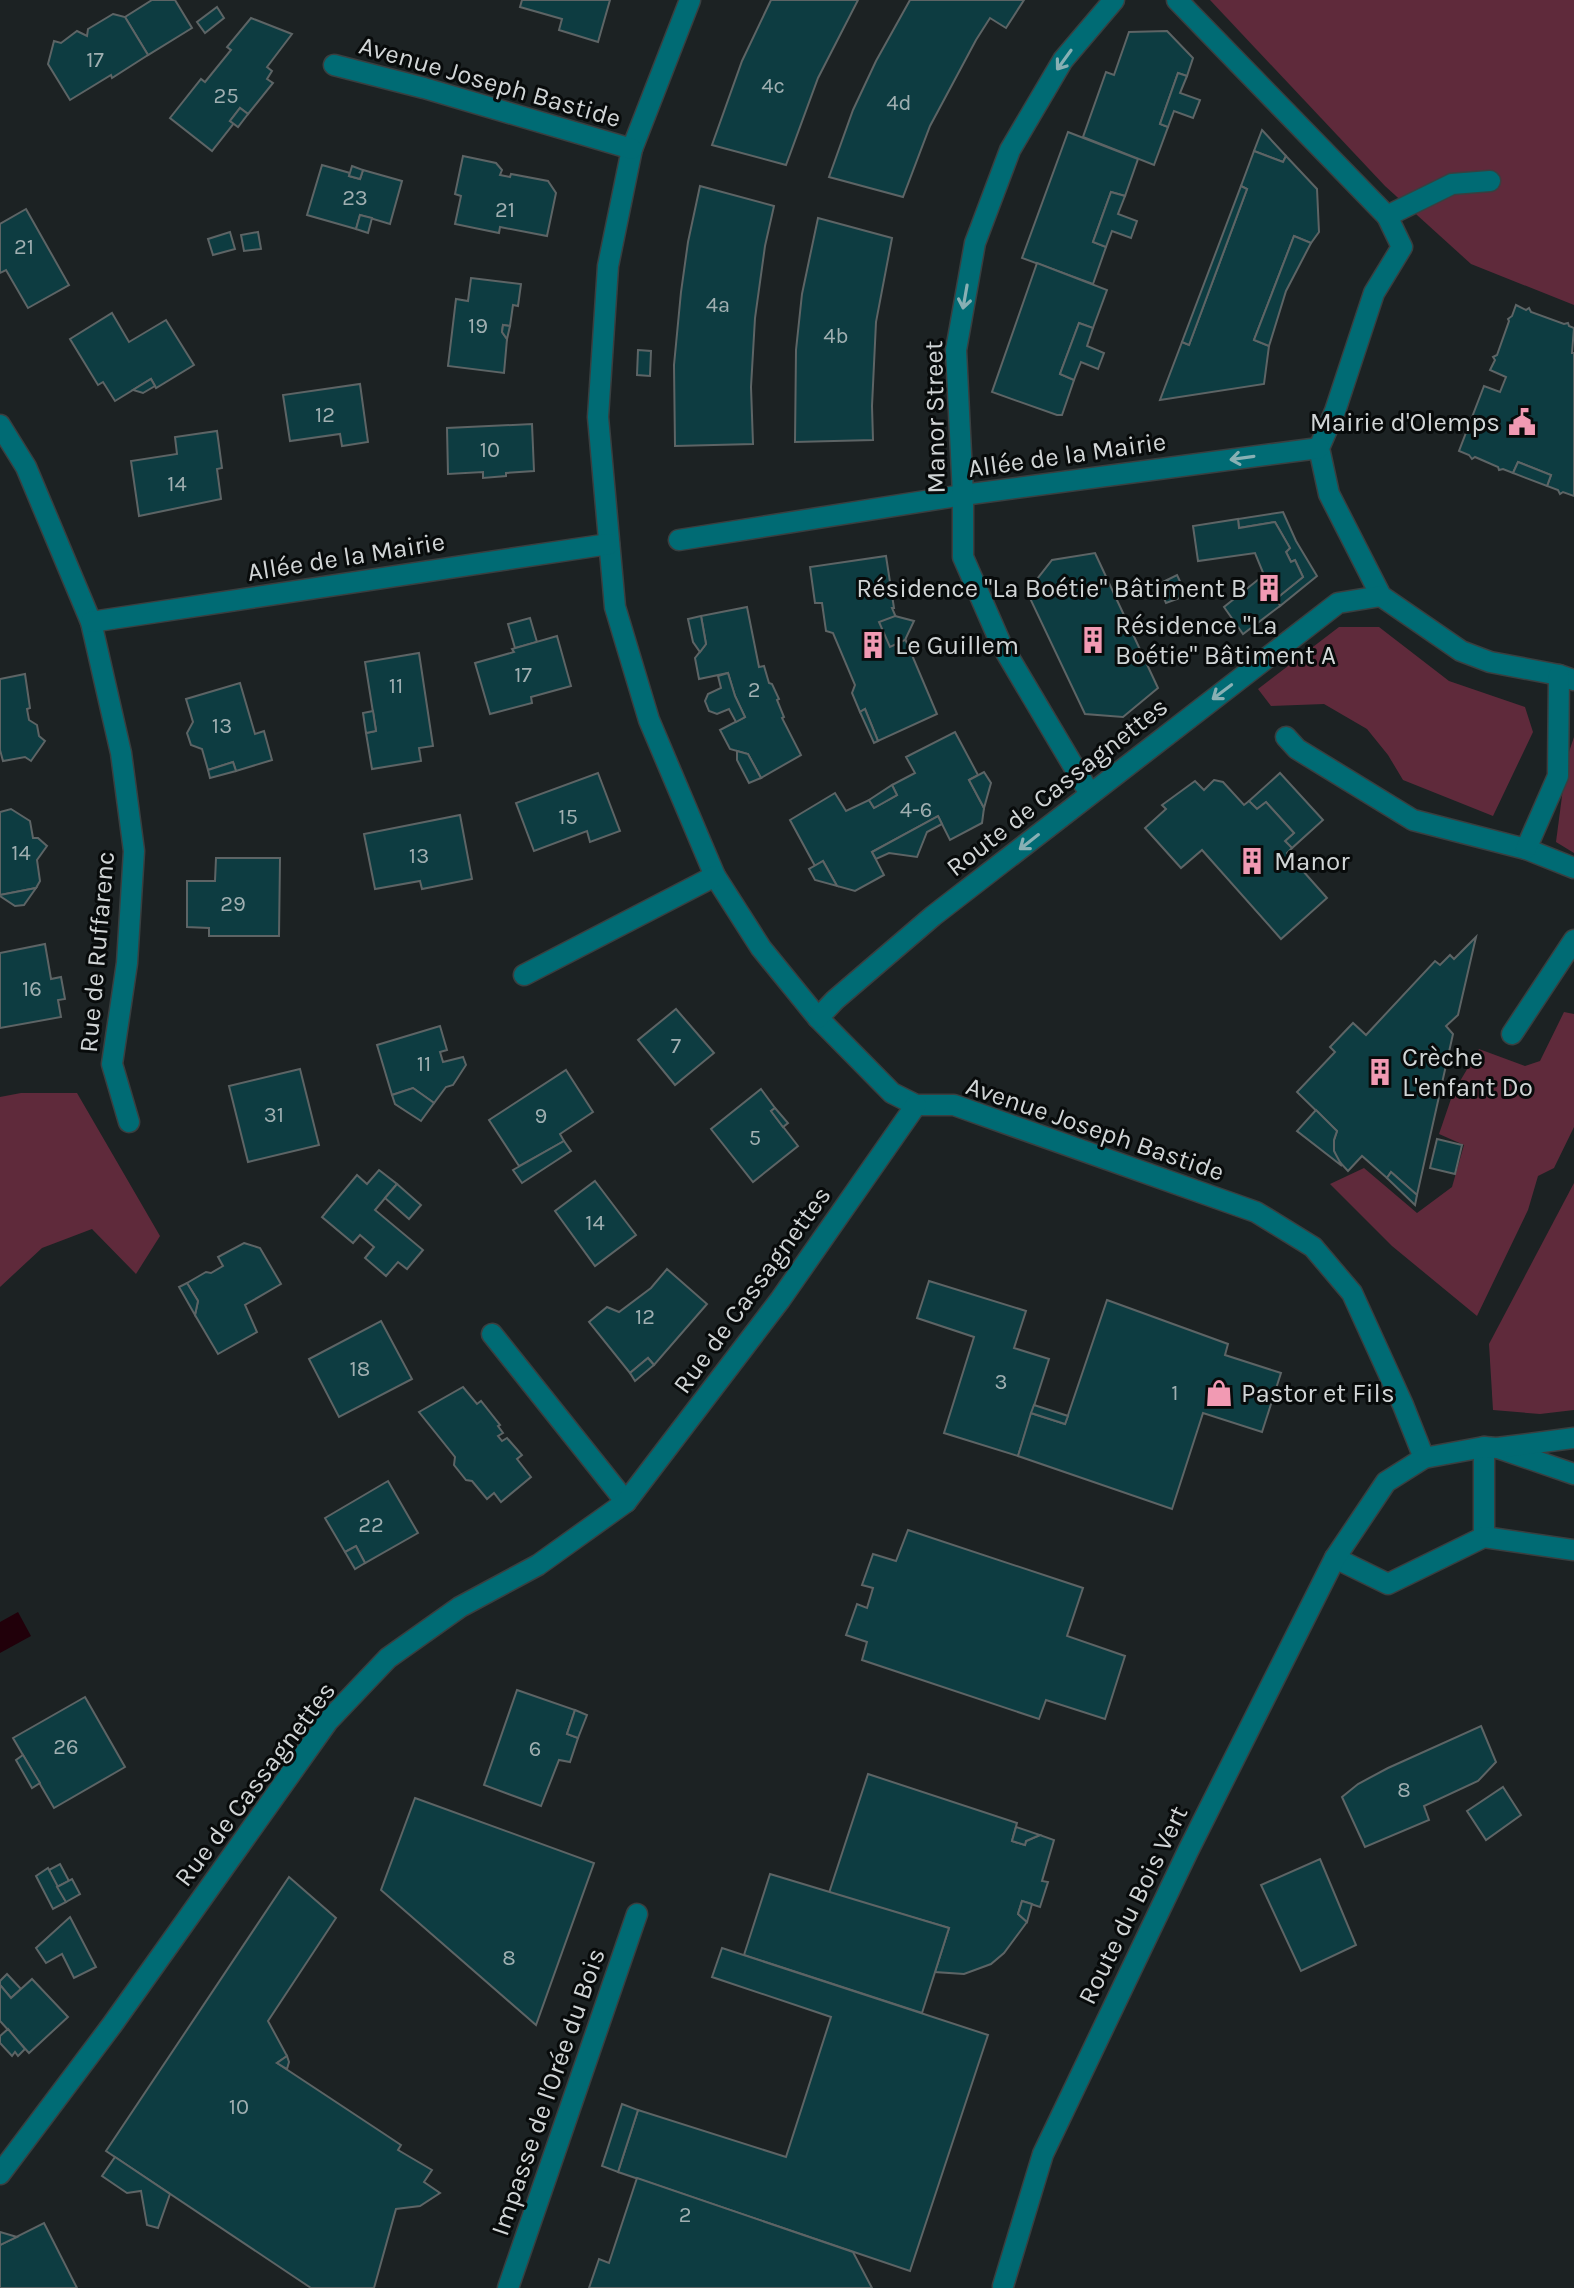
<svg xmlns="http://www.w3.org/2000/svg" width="1574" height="2288" font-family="Karla,sans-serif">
  <rect width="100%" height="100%" fill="#1c2223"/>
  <g fill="#5f2a3b">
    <polygon points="1210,0 1574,0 1574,305 1471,264 1385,186"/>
    <polygon points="1339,627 1379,627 1449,681 1525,707 1533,732 1493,816 1403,780 1388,755 1367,729 1324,704 1271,706 1258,689"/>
    <polygon points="1574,737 1574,853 1556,842 1567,758"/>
    <polygon points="1564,1012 1574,1014 1574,1127 1554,1168 1538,1176 1528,1210 1477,1316 1392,1246 1330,1184 1364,1168 1417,1213 1452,1187 1464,1145 1439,1134 1453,1093 1479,1049 1525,1066 1540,1061"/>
    <polygon points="21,1093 77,1093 160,1236 136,1274 92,1229 42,1248 0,1287 0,1097"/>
    <polygon points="1574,1183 1574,1410 1540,1414 1493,1410 1489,1344"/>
  </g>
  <polygon fill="#21000a" points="18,1612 31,1636 0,1653 0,1622"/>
  <g fill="#0d3c41" stroke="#5d6465" stroke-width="2">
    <polygon points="152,0 175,0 192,28 148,55 125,17"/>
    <polygon points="522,0 610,0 598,42 559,30 562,19 520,7"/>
    <polygon points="771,0 858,0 818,78 786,165 712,145 742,61"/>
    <polygon points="910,0 1024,0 1006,28 990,18 976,40 930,126 903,197 829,177 853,110 876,61"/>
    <polygon points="217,7 224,18 205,33 197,22"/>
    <polygon points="113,14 125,17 148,55 112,78 111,75 70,100 48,64 54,41 61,43 77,31 87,36 88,29"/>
    <polygon points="251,18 292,34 267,67 272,71 267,79 273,83 248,114 240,108 230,121 234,123 212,151 170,118 201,79 205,82 231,50 227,47"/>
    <polygon points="1167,31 1193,58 1187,76 1178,73 1160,124 1168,127 1154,165 1083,137 1106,72 1114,75 1129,32"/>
    <polygon points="1178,73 1187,76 1180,93 1200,100 1193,118 1174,111 1168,127 1160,124"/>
    <polygon points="240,108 248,114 238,127 230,121"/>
    <polygon points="1262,130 1286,156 1283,162 1254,151"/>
    <polygon points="1068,132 1138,159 1125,196 1111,192 1093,242 1106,247 1093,284 1022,258"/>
    <polygon points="1254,151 1283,162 1286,156 1317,189 1319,232 1311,243 1294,236 1254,340 1269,346 1264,384 1160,400 1182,342 1189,345 1247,189 1241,186"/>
    <polygon points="463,156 496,163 502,170 500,175 510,177 511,174 548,181 556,193 547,236 500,227 499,233 455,224 461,196 455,194"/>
    <polygon points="322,165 350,173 349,176 360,179 363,170 402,181 390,224 360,215 356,229 307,215"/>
    <polygon points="352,166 363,170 360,179 349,176"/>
    <polygon points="700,186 774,206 765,246 755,318 751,387 753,444 675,446 674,365 681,292 688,242"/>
    <polygon points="1241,186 1247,189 1189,345 1182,342"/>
    <polygon points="1111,192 1125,196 1118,214 1137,221 1131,238 1112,231 1106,247 1093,242"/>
    <polygon points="26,209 69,285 28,308 6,270 0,273 0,224"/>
    <polygon points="360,215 372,218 368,233 356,229"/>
    <polygon points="818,218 892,238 876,322 872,406 873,440 795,442 796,350 802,294"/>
    <polygon points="230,232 235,249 213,255 208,239"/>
    <polygon points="258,232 261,249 244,251 241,235"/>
    <polygon points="1294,236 1311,243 1286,291 1269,346 1254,340"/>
    <polygon points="1037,263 1107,290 1093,328 1079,323 1060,374 1074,380 1062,415 1057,415 992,392"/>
    <polygon points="471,278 521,284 518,306 513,305 510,326 503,325 502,332 507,339 504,373 448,366 456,299 468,301"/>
    <polygon points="1516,305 1526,310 1529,308 1531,312 1564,324 1568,323 1569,326 1574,328 1572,353 1574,353 1574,496 1563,492 1560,494 1558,490 1547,486 1551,475 1518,462 1513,473 1503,469 1499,470 1498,467 1475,457 1472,459 1469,455 1459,451 1484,386 1500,392 1506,377 1490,370 1495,360 1493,357 1497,355 1509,321 1508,319 1512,316"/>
    <polygon points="112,313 129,342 166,320 194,365 156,388 151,379 115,401 103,382 98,385 70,339"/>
    <polygon points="1079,323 1093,328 1087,346 1104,353 1098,369 1081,362 1074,380 1060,374"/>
    <polygon points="503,325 510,326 507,339 502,332"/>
    <polygon points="638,350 651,351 650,376 637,375"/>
    <polygon points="151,379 155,386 143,393 133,390"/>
    <polygon points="360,384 368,442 342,446 340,434 290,441 283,395"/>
    <polygon points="532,424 534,471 506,473 506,476 483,478 483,472 448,474 447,428"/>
    <polygon points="217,431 222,468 217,469 221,499 139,516 131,461 177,454 175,437"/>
    <polygon points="1518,462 1551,475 1547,486 1513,473"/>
    <polygon points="1283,512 1296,541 1317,576 1280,606 1277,598 1303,577 1295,560 1291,562 1286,552 1290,548 1275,522 1239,528 1238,519"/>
    <polygon points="1238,519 1239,528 1275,522 1290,548 1286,552 1291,562 1295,560 1303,577 1277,598 1280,606 1243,634 1224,607 1264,575 1255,553 1198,561 1193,526"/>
    <polygon points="1095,553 1158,688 1123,717 1085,714 1027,592 1052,560"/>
    <polygon points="886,556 894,608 892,608 937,714 878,741 865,709 860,712 852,693 855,685 833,633 826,631 822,603 815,603 810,567"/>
    <polygon points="1177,575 1186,594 1177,599 1167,580"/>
    <polygon points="1167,580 1177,599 1166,603 1158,584"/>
    <polygon points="747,607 759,667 764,666 769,683 772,684 779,699 777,700 784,717 782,718 801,755 761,778 748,754 730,749 720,730 745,717 735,696 728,673 699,679 695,658 706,644 701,616"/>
    <polygon points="701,616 706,644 700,652 693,642 688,619"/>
    <polygon points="895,616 914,621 905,640 890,647 879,622"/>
    <polygon points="530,618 537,642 515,648 508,624"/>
    <polygon points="557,636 571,686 531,697 532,703 490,714 475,663 514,652 512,649"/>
    <polygon points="419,653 433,746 419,748 421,761 372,769 366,733 376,731 365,662"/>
    <polygon points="728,673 735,696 745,717 736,722 729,709 717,714 709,711 705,701 708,694 721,688 718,676"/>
    <polygon points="25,674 30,708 27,709 29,720 37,725 39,736 45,741 31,761 25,757 3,761 0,750 0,679"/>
    <polygon points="240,683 255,734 264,731 272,760 236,771 233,762 208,770 202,749 191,745 187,733 193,722 186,699"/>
    <polygon points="865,709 878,741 874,743 860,712"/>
    <polygon points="373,711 376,731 366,733 363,713"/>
    <polygon points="955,732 978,775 969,780 984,808 982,823 950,840 938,816 872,852 884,875 855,891 837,886 823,861 815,866 790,820 835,793 846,811 869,800 874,808 897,795 892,785 915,773 906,757"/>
    <polygon points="737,751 748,754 761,778 749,783 737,760"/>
    <polygon points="233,762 236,771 210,778 208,770"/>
    <polygon points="984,772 991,783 984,808 969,780"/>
    <polygon points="598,773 620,831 590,842 587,831 534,851 516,803"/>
    <polygon points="1280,773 1323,820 1292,848 1285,841 1294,833 1266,802 1257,809 1249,801"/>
    <polygon points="1214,780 1223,782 1244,805 1249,801 1257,809 1266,802 1294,833 1285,841 1292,848 1287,853 1327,898 1281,939 1202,850 1181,868 1145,828 1166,809 1162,805 1195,781 1204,790"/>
    <polygon points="892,785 897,795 874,808 869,800"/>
    <polygon points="11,809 30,821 33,838 38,838 47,846 37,860 40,881 36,888 0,895 0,812"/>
    <polygon points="460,815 472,879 422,889 420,881 375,889 364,834"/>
    <polygon points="938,816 942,824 927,832 917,857 889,853 876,859 872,852"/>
    <polygon points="216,858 280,858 279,936 209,936 209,928 187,927 187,881 215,881"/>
    <polygon points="823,861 837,886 815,880 809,869"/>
    <polygon points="36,888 24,905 15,906 0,896 0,895"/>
    <polygon points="1476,937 1458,1015 1446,1026 1453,1034 1417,1195 1391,1172 1387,1178 1362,1156 1348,1171 1336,1158 1334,1151 1334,1140 1337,1131 1297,1092 1335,1052 1330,1047 1353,1023 1366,1035 1435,961 1440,965 1450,955 1454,959"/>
    <polygon points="45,944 51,979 61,977 65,999 58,1000 61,1017 0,1028 0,953"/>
    <polygon points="676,1009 714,1053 675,1085 638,1040"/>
    <polygon points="440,1026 447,1050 440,1052 443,1062 463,1057 466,1065 453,1085 446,1087 434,1103 413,1088 392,1095 377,1045"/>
    <polygon points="300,1069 319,1145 248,1162 229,1086"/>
    <polygon points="566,1070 593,1112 560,1134 564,1141 519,1166 489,1120"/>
    <polygon points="413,1088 434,1103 421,1121 395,1104 392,1095"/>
    <polygon points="761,1089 775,1108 771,1111 798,1146 753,1182 711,1129"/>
    <polygon points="775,1108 788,1123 783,1127 771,1111"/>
    <polygon points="1316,1110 1337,1131 1334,1140 1334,1151 1342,1166 1297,1131"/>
    <polygon points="1437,1139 1462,1145 1455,1174 1430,1168"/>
    <polygon points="564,1141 571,1151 522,1183 513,1170"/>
    <polygon points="379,1170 397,1184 375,1210 423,1250 407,1269 398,1262 386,1276 365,1258 374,1247 360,1235 353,1243 322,1217 357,1175 367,1184"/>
    <polygon points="1391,1172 1417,1195 1415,1205 1387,1178"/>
    <polygon points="595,1181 636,1235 595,1266 555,1211"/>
    <polygon points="397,1184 421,1205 409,1219 385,1198"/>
    <polygon points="244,1243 260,1248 281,1284 245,1305 257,1332 218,1354 195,1315 198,1301 187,1283 206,1272 211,1273 223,1266 218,1257"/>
    <polygon points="667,1269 707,1304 654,1365 648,1358 630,1373 589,1322 607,1307 619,1312 651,1288"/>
    <polygon points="929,1281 1026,1311 1014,1348 1049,1359 1018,1456 944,1433 974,1337 917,1318"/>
    <polygon points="187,1283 198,1301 195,1315 179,1287"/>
    <polygon points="1107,1300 1228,1344 1225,1355 1281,1373 1262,1432 1203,1413 1172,1509 1018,1456 1031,1413 1065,1424"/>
    <polygon points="381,1321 412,1379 339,1417 309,1359"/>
    <polygon points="648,1358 654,1365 635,1381 630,1373"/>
    <polygon points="463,1387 477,1404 481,1401 500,1425 498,1426 503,1433 498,1436 502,1441 507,1438 522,1455 517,1459 531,1477 501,1502 494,1493 487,1499 472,1481 466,1480 454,1465 455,1457 419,1412"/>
    <polygon points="1034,1405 1068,1416 1065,1424 1031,1413"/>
    <polygon points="388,1481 418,1533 365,1563 356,1546 345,1552 325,1518"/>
    <polygon points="908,1530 1083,1588 1067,1636 1125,1656 1105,1719 1046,1700 1039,1719 862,1660 867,1642 846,1635 857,1604 867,1608 873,1588 862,1585 873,1554 896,1561"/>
    <polygon points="356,1546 365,1563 355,1569 345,1552"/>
    <polygon points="517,1690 575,1710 567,1734 578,1738 570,1762 559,1760 541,1806 484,1785"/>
    <polygon points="85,1697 125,1767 54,1808 13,1738"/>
    <polygon points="575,1710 587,1715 578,1738 567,1734"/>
    <polygon points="1481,1726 1496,1762 1478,1781 1424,1806 1429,1820 1365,1847 1342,1797 1358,1784 1388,1768"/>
    <polygon points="23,1755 40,1783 32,1788 16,1760"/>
    <polygon points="868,1774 1017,1823 1012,1841 1025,1845 1026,1841 1040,1835 1054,1840 1042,1881 1048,1882 1040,1907 1022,1901 1018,1914 1027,1922 1004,1953 991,1964 964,1974 935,1972 949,1928 829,1893"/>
    <polygon points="1503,1787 1521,1815 1486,1840 1467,1811"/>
    <polygon points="415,1798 594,1863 536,2025 381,1890"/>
    <polygon points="1016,1827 1040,1835 1026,1841 1025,1845 1012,1841"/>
    <polygon points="1320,1859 1356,1945 1301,1971 1261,1885"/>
    <polygon points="60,1864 69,1881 57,1887 49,1870"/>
    <polygon points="48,1868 66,1902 53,1909 36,1876"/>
    <polygon points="770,1874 949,1928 922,2013 744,1955"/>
    <polygon points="289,1877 336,1918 268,2021 287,2056 277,2063 401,2145 398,2150 432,2170 424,2182 440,2193 420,2206 396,2209 374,2288 311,2288 106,2151"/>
    <polygon points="72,1879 80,1894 66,1902 57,1887"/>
    <polygon points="1022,1901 1032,1904 1027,1922 1018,1914"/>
    <polygon points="70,1917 96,1967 74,1978 62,1954 46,1963 36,1948"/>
    <polygon points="722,1948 988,2035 910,2271 618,2172 638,2110 786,2157 831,2017 712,1977"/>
    <polygon points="7,1974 21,1989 11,1998 0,1985 0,1981"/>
    <polygon points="32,1979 68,2017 29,2053 0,2021 0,1985 11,1998"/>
    <polygon points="8,2029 25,2049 18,2056 15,2052 12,2056 0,2043 0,2036"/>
    <polygon points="287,2056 289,2062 287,2069 277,2063"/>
    <polygon points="622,2104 638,2110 618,2172 602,2166"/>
    <polygon points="115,2157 170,2194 158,2228 147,2225 141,2191 127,2193 102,2176"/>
    <polygon points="637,2178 853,2252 872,2288 589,2288 599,2259 609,2263"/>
    <polygon points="44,2223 77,2288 0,2288 0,2245"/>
    <polygon points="0,2232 17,2237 0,2245"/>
  </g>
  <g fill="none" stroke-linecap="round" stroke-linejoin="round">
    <g stroke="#393f40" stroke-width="23">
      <g id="minor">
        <polyline points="690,0 632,149 608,266 598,417 615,607 649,720 715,876 761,948 818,1018 892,1093 916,1105 954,1105 1256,1212 1313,1247 1352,1293 1403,1405 1424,1458"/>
        <polyline points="1177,0 1387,216"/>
        <polyline points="334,65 424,88 632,149"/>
        <polyline points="1490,181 1452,184 1387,216 1402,247 1374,293 1335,411 1319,448 1329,494 1381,596 1461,651 1490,662 1559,675 1574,680"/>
        <polyline points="0,425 26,467 91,622 121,753 134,851 127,963 112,1064 129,1122"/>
        <polyline points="679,540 963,495 1319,448"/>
        <polyline points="91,622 609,544"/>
        <polyline points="1286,737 1297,749 1413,820 1526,849 1574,868"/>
        <polyline points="1090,794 1001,644 963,557 963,495 956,350 975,243 1010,150 1063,60 1114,0"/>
        <polyline points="1526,849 1558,776 1559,675"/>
        <polyline points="524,975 715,876"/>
        <polyline points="818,1018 835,1000 933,916 1338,603 1381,596"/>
        <polyline points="1512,1034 1574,940"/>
        <polyline points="492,1334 626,1502"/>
        <polyline points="1484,1537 1484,1447"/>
        <polyline points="1335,1558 1388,1584 1484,1537 1574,1550"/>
        <polyline points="0,2174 112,2025 328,1721 388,1658 460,1607 538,1565 626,1502 780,1300 916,1105"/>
        <polyline points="508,2288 637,1914"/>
      </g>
    </g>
    <g stroke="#393f40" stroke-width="23">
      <g id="tertiary">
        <polyline points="1501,1449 1574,1474"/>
        <polyline points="1003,2286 1043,2154 1188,1851 1335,1558 1386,1482 1424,1458 1484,1447 1497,1448 1574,1438"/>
      </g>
    </g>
    <use href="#minor" stroke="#006b74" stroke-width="20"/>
    <use href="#tertiary" stroke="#006b74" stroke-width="20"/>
  </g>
  <defs><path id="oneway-shaft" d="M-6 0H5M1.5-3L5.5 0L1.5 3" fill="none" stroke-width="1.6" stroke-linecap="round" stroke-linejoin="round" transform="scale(2)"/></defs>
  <g stroke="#88b0b4">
    <use href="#oneway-shaft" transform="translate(1064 60) rotate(126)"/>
    <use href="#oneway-shaft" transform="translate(965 297) rotate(100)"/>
    <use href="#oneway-shaft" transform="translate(1242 458) rotate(172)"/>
    <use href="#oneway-shaft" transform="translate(1222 692) rotate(143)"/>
    <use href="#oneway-shaft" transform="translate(1029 842) rotate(142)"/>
  </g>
  <defs>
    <g id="civic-bare" transform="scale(2.16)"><path d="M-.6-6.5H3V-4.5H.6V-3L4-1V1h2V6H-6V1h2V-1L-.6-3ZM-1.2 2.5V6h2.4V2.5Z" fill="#f19ab3" stroke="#080b0b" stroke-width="2.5" paint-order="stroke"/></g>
    <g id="building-bare" transform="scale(2.16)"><path d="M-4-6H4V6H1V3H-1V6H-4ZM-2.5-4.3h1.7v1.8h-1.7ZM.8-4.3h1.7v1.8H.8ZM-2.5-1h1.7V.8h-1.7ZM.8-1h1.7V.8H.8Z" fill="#f19ab3" stroke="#080b0b" stroke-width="2.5" paint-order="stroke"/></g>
    <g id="shop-bare" transform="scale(2.16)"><path d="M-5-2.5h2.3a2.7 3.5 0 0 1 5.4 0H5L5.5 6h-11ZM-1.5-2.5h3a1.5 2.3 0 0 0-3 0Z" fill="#f19ab3" stroke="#080b0b" stroke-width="2.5" paint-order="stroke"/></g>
  </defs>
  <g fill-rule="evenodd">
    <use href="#civic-bare" x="1522" y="422"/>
    <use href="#building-bare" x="1269" y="588"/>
    <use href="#building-bare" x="1093" y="640"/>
    <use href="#building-bare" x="873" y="645"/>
    <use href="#building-bare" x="1252" y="861"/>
    <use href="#building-bare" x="1380" y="1072"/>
    <use href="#shop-bare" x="1219" y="1393"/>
  </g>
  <g text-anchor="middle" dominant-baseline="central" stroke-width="6" stroke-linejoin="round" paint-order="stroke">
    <g font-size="22" fill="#a0afb1">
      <text x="95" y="60">17</text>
      <text x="773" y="86">4c</text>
      <text x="226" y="96">25</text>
      <text x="899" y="103">4d</text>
      <text x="355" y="198">23</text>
      <text x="505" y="210">21</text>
      <text x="24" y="247">21</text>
      <text x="718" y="305">4a</text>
      <text x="478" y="326">19</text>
      <text x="836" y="336">4b</text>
      <text x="325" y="415">12</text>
      <text x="490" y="450">10</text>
      <text x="177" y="484">14</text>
      <text x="523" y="675">17</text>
      <text x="396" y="686">11</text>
      <text x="754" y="690">2</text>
      <text x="222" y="726">13</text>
      <text x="916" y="810">4-6</text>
      <text x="568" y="817">15</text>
      <text x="21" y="853">14</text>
      <text x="419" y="856">13</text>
      <text x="233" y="904">29</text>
      <text x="32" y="989">16</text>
      <text x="676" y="1046">7</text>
      <text x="424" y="1064">11</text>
      <text x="274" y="1115">31</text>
      <text x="541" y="1116">9</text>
      <text x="755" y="1138">5</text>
      <text x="595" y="1223">14</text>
      <text x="645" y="1317">12</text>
      <text x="360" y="1369">18</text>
      <text x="1001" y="1382">3</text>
      <text x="1175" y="1393">1</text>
      <text x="371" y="1525">22</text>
      <text x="66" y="1747">26</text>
      <text x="535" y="1749">6</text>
      <text x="1404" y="1790">8</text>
      <text x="509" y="1958">8</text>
      <text x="239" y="2107">10</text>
      <text x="685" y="2215">2</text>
    </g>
    <g font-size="26" fill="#d1d5d6" stroke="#080b0b">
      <text transform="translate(490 82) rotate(16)">Avenue Joseph Bastide</text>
      <text transform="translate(935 417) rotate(-91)">Manor Street</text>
      <text transform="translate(1067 455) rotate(-8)">Allée de la Mairie</text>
      <text transform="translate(346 557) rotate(-9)">Allée de la Mairie</text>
      <text transform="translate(1057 787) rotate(-38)">Route de Cassagnettes</text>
      <text transform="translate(97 952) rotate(-85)">Rue de Ruffarenc</text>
      <text transform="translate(1095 1129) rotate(19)">Avenue Joseph Bastide</text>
      <text transform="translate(752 1290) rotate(-54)">Rue de Cassagnettes</text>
      <text transform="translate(255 1784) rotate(-53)">Rue de Cassagnettes</text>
      <text transform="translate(1133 1905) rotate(-64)">Route du Bois Vert</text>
      <text transform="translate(548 2092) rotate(-71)">Impasse de l'Orée du Bois</text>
    </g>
    <g font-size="26" fill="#d1d5d6" stroke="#080b0b" text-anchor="start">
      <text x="1500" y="422" text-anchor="end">Mairie d'Olemps</text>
      <text x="1247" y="588" text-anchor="end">Résidence "La Boétie" Bâtiment B</text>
      <text x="1115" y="625">Résidence "La<tspan x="1115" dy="30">Boétie" Bâtiment A</tspan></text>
      <text x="895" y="645">Le Guillem</text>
      <text x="1274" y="861">Manor</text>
      <text x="1402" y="1057">Crèche<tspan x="1402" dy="30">L'enfant Do</tspan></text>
      <text x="1241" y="1393">Pastor et Fils</text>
    </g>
  </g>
</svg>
